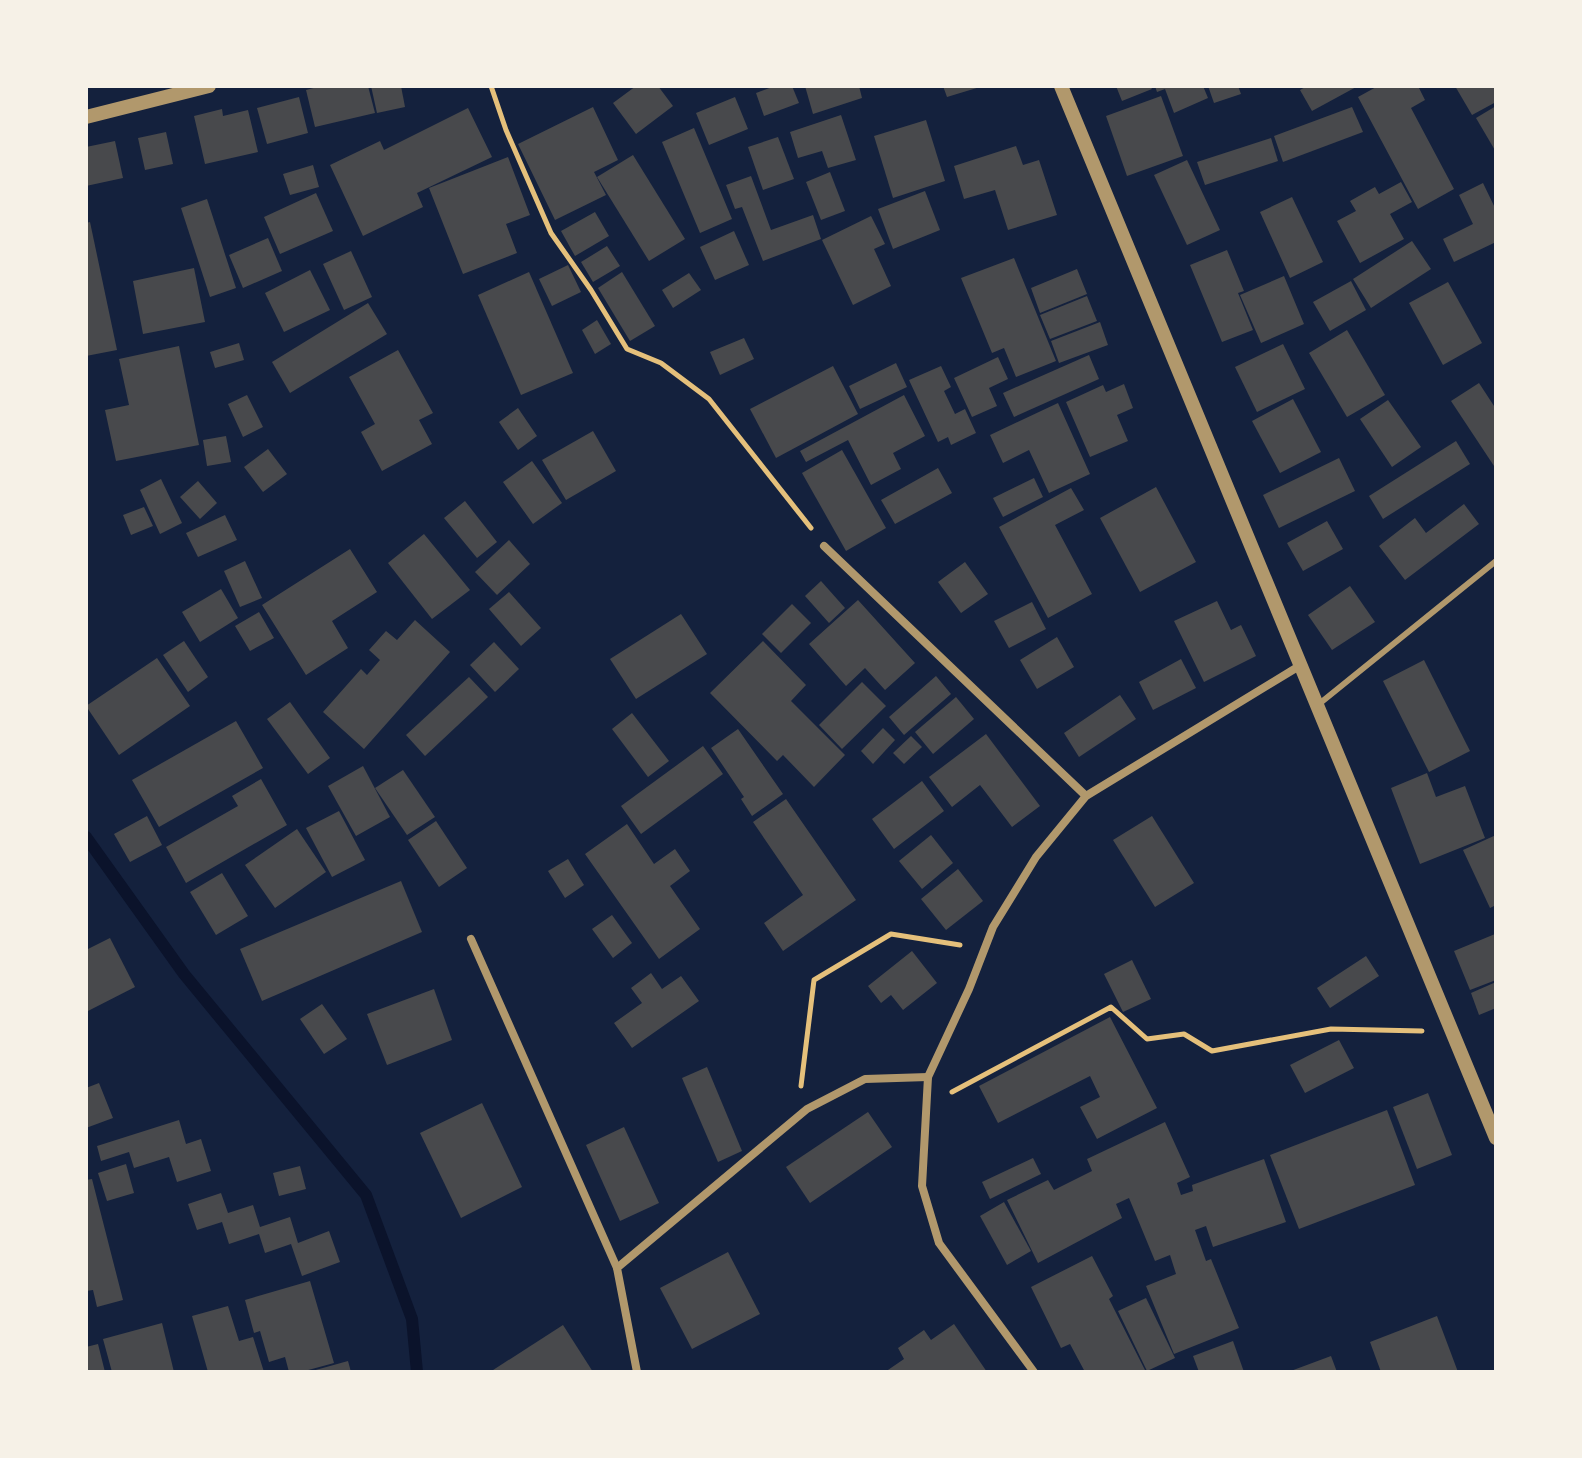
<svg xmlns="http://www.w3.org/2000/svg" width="1582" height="1458" font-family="Karla,sans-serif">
  <rect width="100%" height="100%" fill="#14213d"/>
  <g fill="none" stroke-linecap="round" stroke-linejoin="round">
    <polyline stroke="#0b132b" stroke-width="12" points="86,837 184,974 366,1195 412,1319 417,1372"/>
  </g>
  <g fill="#48494c">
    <polygon points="321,86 368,86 375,113 315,127 306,90"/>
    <polygon points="371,86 401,86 405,107 377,113"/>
    <polygon points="636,86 658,86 673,106 636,134 613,103"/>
    <polygon points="775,86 792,86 799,103 764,116 756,93"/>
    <polygon points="805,86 859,86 862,98 813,114"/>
    <polygon points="943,86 980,86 980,87 947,97"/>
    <polygon points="1116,86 1150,86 1152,89 1122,101"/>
    <polygon points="1155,86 1203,86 1208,98 1174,113 1165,89 1157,92"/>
    <polygon points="1208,86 1238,86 1241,94 1214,103"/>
    <polygon points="1307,86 1358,86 1312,111 1300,90"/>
    <polygon points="1378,86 1418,86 1425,100 1411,108 1454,189 1418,209 1358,97"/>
    <polygon points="1455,86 1496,86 1496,102 1472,115"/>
    <polygon points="1161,96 1183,156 1127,176 1106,116"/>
    <polygon points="299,97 308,133 267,144 257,108"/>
    <polygon points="735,97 748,129 709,145 696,113"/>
    <polygon points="1496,106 1496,152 1476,118"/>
    <polygon points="593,107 618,160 594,172 606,195 555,220 518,144"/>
    <polygon points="1352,107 1363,132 1283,162 1274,136"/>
    <polygon points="468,108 492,157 417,193 423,207 363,236 330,165 380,141 384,150"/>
    <polygon points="222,109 223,116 248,110 258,152 205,164 194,116"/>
    <polygon points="841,115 856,160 828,168 822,151 798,158 790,132"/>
    <polygon points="926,120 945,181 893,198 874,136"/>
    <polygon points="694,128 732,219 700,233 662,142"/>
    <polygon points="166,132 173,164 145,170 138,138"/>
    <polygon points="778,137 794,179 763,190 748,147"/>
    <polygon points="1271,138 1278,161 1205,185 1197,162"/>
    <polygon points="115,141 123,178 86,186 86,147"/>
    <polygon points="1016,146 1023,165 1039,160 1057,215 1008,230 995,190 964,199 954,166"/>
    <polygon points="633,155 685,239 649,261 597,177"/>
    <polygon points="508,157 530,215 506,224 517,253 463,274 429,188"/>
    <polygon points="1187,160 1220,230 1187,245 1154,175"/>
    <polygon points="313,165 319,187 290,195 283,174"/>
    <polygon points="830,172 845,211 821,220 806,182"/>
    <polygon points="751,176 771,230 813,215 821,239 763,261 742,207 735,209 726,185"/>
    <polygon points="1401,182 1412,202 1390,214 1404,239 1360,263 1337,221 1356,211 1350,201 1375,187 1379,194"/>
    <polygon points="1483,183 1496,210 1496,242 1454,262 1443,239 1473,224 1459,195"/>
    <polygon points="925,191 940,230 893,249 878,209"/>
    <polygon points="316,193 333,231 280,254 264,217"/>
    <polygon points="1292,197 1323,262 1290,278 1260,212"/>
    <polygon points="207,199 236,288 210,297 181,208"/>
    <polygon points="595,212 609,236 575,256 561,231"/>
    <polygon points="871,216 885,244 874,249 891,286 853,305 822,240"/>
    <polygon points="90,222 117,350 86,356 86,223"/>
    <polygon points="734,231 749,265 715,280 700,247"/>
    <polygon points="268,238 282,271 243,288 229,255"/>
    <polygon points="1412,241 1431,269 1371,308 1353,279"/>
    <polygon points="607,246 620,266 593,282 581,262"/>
    <polygon points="1227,250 1244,291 1238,293 1253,330 1222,342 1190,265"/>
    <polygon points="351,251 372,297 344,310 323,264"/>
    <polygon points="1014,258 1056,361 1016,377 1004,348 992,353 961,278"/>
    <polygon points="568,265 581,292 552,306 539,279"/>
    <polygon points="194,268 205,322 143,334 133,281"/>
    <polygon points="1077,269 1087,294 1040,313 1031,288"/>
    <polygon points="310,270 330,310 284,332 265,293"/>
    <polygon points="529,272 573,373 521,395 478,295"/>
    <polygon points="622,272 655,326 630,341 598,288"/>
    <polygon points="689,273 701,290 673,308 662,290"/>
    <polygon points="1284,276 1304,324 1261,343 1240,295"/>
    <polygon points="1351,281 1366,310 1330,331 1313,302"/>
    <polygon points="1448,282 1482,343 1443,365 1409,303"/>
    <polygon points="1087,296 1097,321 1050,339 1040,315"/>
    <polygon points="368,303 387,334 290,393 272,362"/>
    <polygon points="597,320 611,344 595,354 582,330"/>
    <polygon points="1100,322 1108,345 1059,363 1051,341"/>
    <polygon points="1347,330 1385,395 1347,417 1309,353"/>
    <polygon points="744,338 754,359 720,375 710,352"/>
    <polygon points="239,343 244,360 215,368 210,352"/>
    <polygon points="1283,344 1305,389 1257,412 1235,367"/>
    <polygon points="179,346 199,445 116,461 105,410 129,405 119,359"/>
    <polygon points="398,350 433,413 419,420 432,444 382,471 361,432 375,424 349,377"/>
    <polygon points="1089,355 1099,379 1014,417 1003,393"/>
    <polygon points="998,357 1008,379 989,388 997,406 972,417 954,378"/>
    <polygon points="896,363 907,387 860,409 849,386"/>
    <polygon points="833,366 858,414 776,458 750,409"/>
    <polygon points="941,366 951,387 944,391 955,414 965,409 976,433 951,445 948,437 938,442 909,380"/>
    <polygon points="1479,383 1496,409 1496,469 1451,401"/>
    <polygon points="1124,384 1133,408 1117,415 1128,441 1090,457 1066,402 1103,385 1106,392"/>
    <polygon points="247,395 263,427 243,437 228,404"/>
    <polygon points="904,395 925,436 893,453 901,469 871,485 848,440 806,462 800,451"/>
    <polygon points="1293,399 1321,452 1280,473 1252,421"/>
    <polygon points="1388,400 1421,447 1392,467 1360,419"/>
    <polygon points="1058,403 1090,474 1049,493 1029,450 1003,463 990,435"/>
    <polygon points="518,408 537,436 518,450 499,422"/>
    <polygon points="593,431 616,471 566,500 542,460"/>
    <polygon points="226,436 231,462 207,466 203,440"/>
    <polygon points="1456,441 1470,464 1383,519 1369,496"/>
    <polygon points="268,449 287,474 263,492 244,467"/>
    <polygon points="842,450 886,528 846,551 802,473"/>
    <polygon points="1339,458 1355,491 1279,528 1263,495"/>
    <polygon points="532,461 562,503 533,524 503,482"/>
    <polygon points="938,468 952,493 895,524 881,500"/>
    <polygon points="1034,478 1043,497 1003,517 993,498"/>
    <polygon points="161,479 182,523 160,534 140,490"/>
    <polygon points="198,481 217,503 200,519 180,497"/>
    <polygon points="1156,487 1196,562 1140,592 1100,518"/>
    <polygon points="1071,488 1084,510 1055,525 1092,594 1048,618 999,527"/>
    <polygon points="465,501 497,542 477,558 444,518"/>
    <polygon points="1464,504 1479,524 1405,580 1379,546 1415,518 1426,533"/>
    <polygon points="144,507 153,526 131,535 123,515"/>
    <polygon points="225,515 237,540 198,557 186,533"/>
    <polygon points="1327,521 1343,549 1303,571 1287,543"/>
    <polygon points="424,534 470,590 432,619 388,563"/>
    <polygon points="509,540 530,564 497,595 475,572"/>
    <polygon points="350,549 377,592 332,621 348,648 306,675 262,605"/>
    <polygon points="245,561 262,598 240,607 224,571"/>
    <polygon points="965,562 988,594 961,613 938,582"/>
    <polygon points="821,581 845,608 829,623 805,596"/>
    <polygon points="1350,586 1375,622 1332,650 1308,615"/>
    <polygon points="221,589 238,618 200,642 182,612"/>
    <polygon points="509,592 541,628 521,646 489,609"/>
    <polygon points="858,600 915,663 885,690 865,668 846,686 809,644"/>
    <polygon points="1217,601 1231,630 1241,625 1256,656 1204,682 1174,621"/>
    <polygon points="1032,602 1046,629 1009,648 994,621"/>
    <polygon points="792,604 811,623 781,653 762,634"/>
    <polygon points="259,612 274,638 250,651 235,626"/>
    <polygon points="681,614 707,654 636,699 610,659"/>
    <polygon points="415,620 450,652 364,749 323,712 361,669 367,675 380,660 369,650 386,631 397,640"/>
    <polygon points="1057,637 1074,667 1037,689 1020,660"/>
    <polygon points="184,641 208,677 188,692 163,655"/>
    <polygon points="763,641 806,685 791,701 845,755 814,787 783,755 777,761 710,693"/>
    <polygon points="494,642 519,669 495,692 470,665"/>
    <polygon points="157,658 190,706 119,755 86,706"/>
    <polygon points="1181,659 1196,688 1153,710 1139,682"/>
    <polygon points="1424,660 1470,751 1429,772 1383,681"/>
    <polygon points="936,676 951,694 904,735 889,717"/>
    <polygon points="469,677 488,697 425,756 406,735"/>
    <polygon points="862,682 886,706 842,749 819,725"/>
    <polygon points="1120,695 1136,719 1079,757 1064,733"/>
    <polygon points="956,697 974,719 933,754 915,732"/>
    <polygon points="290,702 330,758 308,774 267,719"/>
    <polygon points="632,713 669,761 648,777 612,729"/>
    <polygon points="236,721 263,768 159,827 132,780"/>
    <polygon points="883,728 895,740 873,764 861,751"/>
    <polygon points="738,729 783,794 752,816 741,799 744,797 711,748"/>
    <polygon points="986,734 1040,806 1012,827 980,785 952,807 929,777"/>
    <polygon points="911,736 922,747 904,764 893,753"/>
    <polygon points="703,746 723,774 641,834 621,806"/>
    <polygon points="363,766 390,817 356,836 328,786"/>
    <polygon points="403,770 435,817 407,835 375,788"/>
    <polygon points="1427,773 1436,797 1465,786 1485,838 1420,864 1391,788"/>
    <polygon points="261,779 287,825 186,883 166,847 238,806 232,796"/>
    <polygon points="922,781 944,811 894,849 872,819"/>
    <polygon points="786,799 856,900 783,951 764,923 803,895 753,822"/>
    <polygon points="339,811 365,860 332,877 306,828"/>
    <polygon points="147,816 162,845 130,862 114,834"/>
    <polygon points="1152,816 1194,883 1155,907 1113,840"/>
    <polygon points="436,821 467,868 439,887 408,840"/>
    <polygon points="627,824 654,864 675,849 690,871 670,886 700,929 659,959 585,854"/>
    <polygon points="297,829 326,872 275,908 245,865"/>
    <polygon points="931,835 953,863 922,889 899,861"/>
    <polygon points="1496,835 1496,905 1490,908 1463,850"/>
    <polygon points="568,859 584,885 565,898 548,871"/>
    <polygon points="958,869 983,901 946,930 921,899"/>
    <polygon points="222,873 248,916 216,935 190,892"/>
    <polygon points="401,881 422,932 262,1001 240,949"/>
    <polygon points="612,915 632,943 613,958 592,929"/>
    <polygon points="1495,934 1496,980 1470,990 1454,951"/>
    <polygon points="110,938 135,987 86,1012 86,950"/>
    <polygon points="912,951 937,983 903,1010 891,995 881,1003 868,986"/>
    <polygon points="1366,956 1379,976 1330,1008 1317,988"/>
    <polygon points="1132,960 1151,999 1123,1012 1104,974"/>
    <polygon points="651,973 662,989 681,976 699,1001 632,1048 614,1023 642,1003 631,988"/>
    <polygon points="1496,982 1496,1008 1479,1015 1471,993"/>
    <polygon points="434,989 452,1040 387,1065 367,1014"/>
    <polygon points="322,1004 347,1039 324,1054 300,1019"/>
    <polygon points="1110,1017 1157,1108 1097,1139 1080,1107 1100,1097 1090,1076 998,1123 979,1086"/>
    <polygon points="1339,1040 1354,1068 1305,1093 1290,1065"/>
    <polygon points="707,1067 742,1151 718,1162 682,1078"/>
    <polygon points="99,1083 113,1118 86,1128 86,1088"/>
    <polygon points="1428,1093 1452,1155 1417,1169 1393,1107"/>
    <polygon points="482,1103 522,1187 461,1218 420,1133"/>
    <polygon points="1387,1110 1415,1185 1299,1229 1270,1155"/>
    <polygon points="868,1112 892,1147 810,1203 786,1167"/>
    <polygon points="179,1120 186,1144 201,1139 211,1171 177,1182 169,1157 134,1168 129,1152 101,1161 97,1146"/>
    <polygon points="1165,1122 1190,1177 1177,1183 1181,1195 1193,1191 1192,1185 1264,1159 1286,1222 1213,1247 1206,1226 1195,1230 1206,1261 1211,1259 1239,1328 1174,1354 1146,1286 1176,1274 1170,1255 1155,1261 1129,1198 1116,1204 1122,1218 1038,1263 1007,1200 1048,1180 1054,1190 1092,1171 1087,1159"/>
    <polygon points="624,1127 659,1203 620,1221 586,1145"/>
    <polygon points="1033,1158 1041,1174 990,1199 982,1182"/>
    <polygon points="126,1164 134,1193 107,1201 98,1173"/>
    <polygon points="300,1166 306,1189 279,1196 273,1173"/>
    <polygon points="92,1179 123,1300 97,1307 93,1290 86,1291 86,1180"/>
    <polygon points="221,1193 228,1213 253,1205 260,1227 290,1217 298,1243 329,1231 340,1262 302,1276 291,1244 265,1253 259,1234 229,1244 222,1222 197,1230 188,1204"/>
    <polygon points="1004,1202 1031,1251 1007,1265 980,1216"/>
    <polygon points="728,1252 760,1314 692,1349 660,1288"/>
    <polygon points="1092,1256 1113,1296 1109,1299 1146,1372 1085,1372 1070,1344 1061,1348 1031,1287"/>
    <polygon points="310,1281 334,1363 301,1372 289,1372 285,1357 269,1362 260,1331 254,1333 245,1300"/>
    <polygon points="1146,1298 1175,1358 1147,1371 1118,1311"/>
    <polygon points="228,1306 239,1341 253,1337 264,1372 208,1372 192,1316"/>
    <polygon points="1437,1316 1458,1372 1381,1372 1370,1342"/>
    <polygon points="162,1323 174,1372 112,1372 103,1339"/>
    <polygon points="954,1324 987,1372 885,1372 904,1359 898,1348 924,1330 931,1340"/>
    <polygon points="563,1325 593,1372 490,1372"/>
    <polygon points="1233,1341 1244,1372 1199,1372 1193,1356"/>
    <polygon points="98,1344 105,1372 86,1372 86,1347"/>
    <polygon points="1331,1356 1337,1372 1288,1372"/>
    <polygon points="348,1361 351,1372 312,1372 312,1371"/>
  </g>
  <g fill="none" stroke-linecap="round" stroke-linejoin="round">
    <g stroke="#e5c07b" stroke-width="5">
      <polyline points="491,86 506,130 551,233 591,290 627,349 661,363 709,399 811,528"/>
      <polyline points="801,1086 814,980 891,934 960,945"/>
      <polyline points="952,1092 1111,1007 1147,1039 1184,1034 1212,1051 1331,1029 1422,1031"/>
    </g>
    <polyline stroke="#b1986c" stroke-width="6" points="1319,704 1496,561"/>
    <g stroke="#b1986c" stroke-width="8">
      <polyline points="824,546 1086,796"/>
      <polyline points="471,939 617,1268"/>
      <polyline points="637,1372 617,1268 807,1109 865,1079 928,1077"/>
      <polyline points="1034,1372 939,1243 922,1186 928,1077 969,989 993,927 1036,857 1086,796 1301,665"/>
    </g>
    <g stroke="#b1986c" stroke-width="14">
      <polyline points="1061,86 1496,1138"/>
      <polyline points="86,117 209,86"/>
    </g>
  </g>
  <rect width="1582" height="1458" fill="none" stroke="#f6f1e7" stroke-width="176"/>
</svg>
